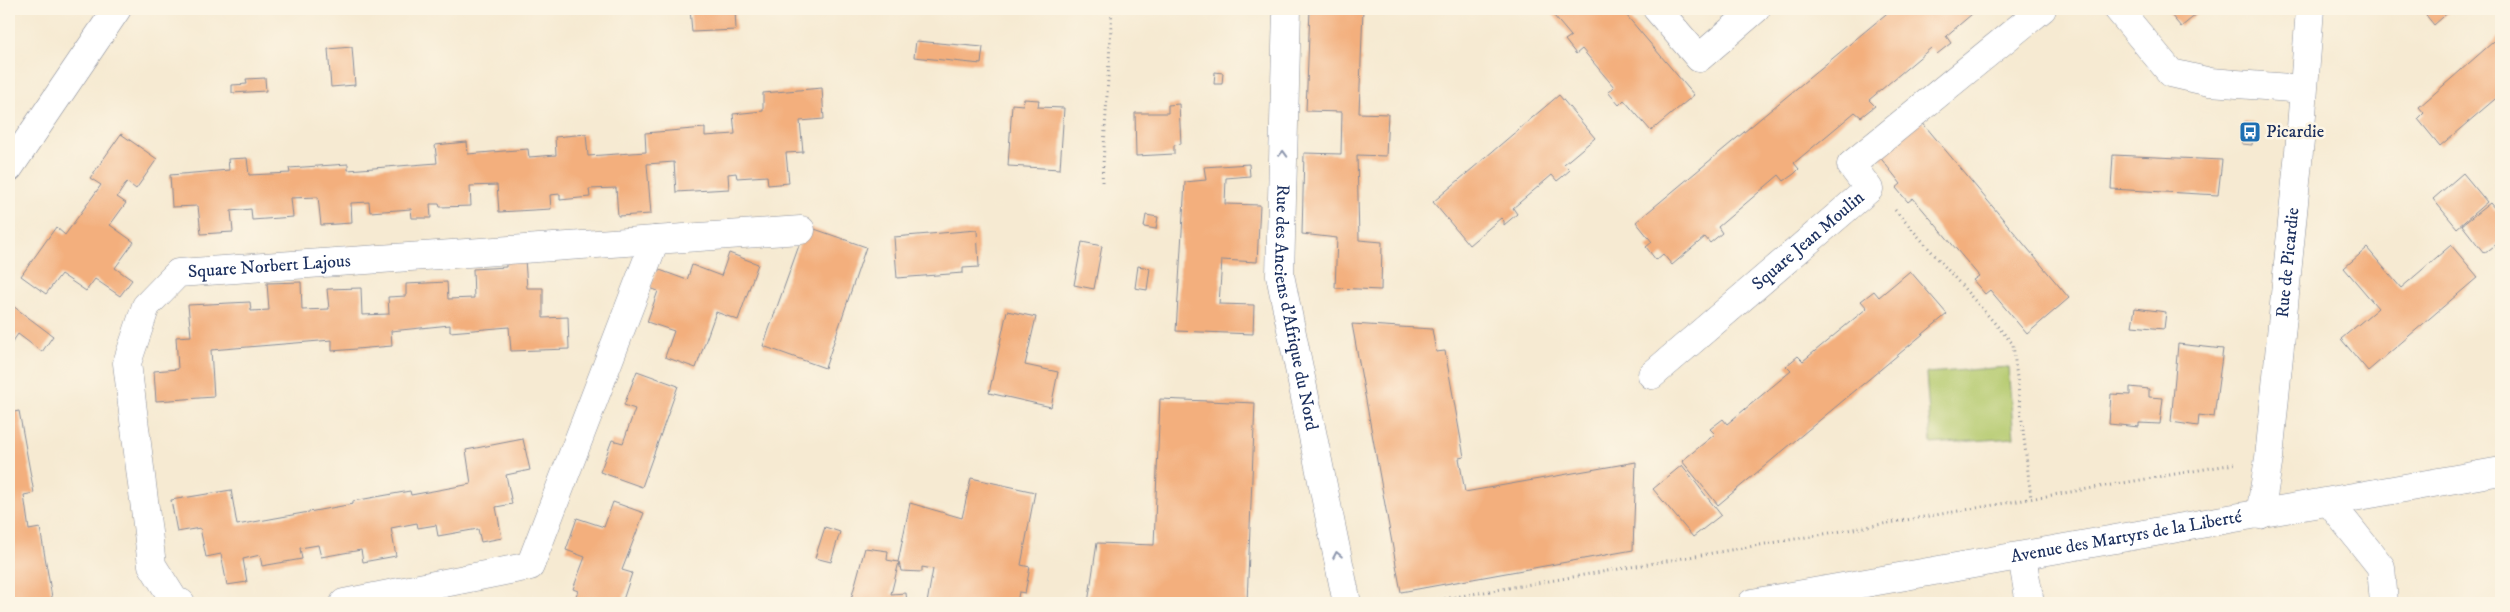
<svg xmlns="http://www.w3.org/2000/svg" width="2510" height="612" font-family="'IM FELL DW Pica',serif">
  <rect width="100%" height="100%" fill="#fcf5e5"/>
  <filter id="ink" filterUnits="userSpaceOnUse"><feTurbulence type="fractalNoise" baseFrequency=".02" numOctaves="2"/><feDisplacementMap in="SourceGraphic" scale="10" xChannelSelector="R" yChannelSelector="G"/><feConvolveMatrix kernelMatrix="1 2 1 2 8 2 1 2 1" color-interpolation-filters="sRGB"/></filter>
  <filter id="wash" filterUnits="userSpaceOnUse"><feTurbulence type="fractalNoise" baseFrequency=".0096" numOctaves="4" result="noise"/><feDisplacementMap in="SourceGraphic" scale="20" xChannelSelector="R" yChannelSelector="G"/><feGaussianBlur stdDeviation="1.12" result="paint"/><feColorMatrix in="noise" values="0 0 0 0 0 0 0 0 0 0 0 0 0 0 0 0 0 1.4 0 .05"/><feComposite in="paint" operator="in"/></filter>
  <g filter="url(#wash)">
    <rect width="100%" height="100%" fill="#f6ead2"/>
    <polygon fill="#b5ca6f" stroke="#687c66" points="2008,367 2014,438 1931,444 1926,373"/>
    <g id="blocks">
      <g fill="#f3af7d">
        <polygon points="690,9 735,9 736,30 692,32"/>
        <polygon points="1310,9 1363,9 1359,113 1388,114 1386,156 1357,155 1359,240 1382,242 1381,290 1335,288 1337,238 1302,234 1304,153 1341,154 1342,112 1306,111"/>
        <polygon points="1548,9 1621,9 1694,95 1651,131 1624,100 1619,105 1608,92 1614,87 1582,49 1576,54 1565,40 1571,36"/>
        <polygon points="1892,9 1978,9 1946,36 1951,43 1937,54 1931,48 1869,100 1875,106 1861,117 1855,112 1794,163 1799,169 1794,174 1784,181 1779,175 1718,227 1722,233 1710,243 1705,237 1672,265 1663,254 1656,260 1646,247 1652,242 1636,222"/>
        <polygon points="2166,9 2203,9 2181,27"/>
        <polygon points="2424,9 2452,9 2434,25 2422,10"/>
        <polygon points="2501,35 2501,94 2440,146 2418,119 2424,113 2419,107"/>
        <polygon points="916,41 983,47 981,64 914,57"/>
        <polygon points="352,47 355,85 331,87 328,49"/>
        <polygon points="1215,72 1223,73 1222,84 1214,84"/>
        <polygon points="265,78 266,91 232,93 232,85 247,84 246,79"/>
        <polygon points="822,88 824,119 800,121 803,152 786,153 789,183 768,185 767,176 737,178 736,173 728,174 729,189 676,192 674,162 647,164 651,214 618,216 616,188 589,189 590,197 560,200 560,194 550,195 551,209 499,212 497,185 470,186 471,206 440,207 439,204 430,204 431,218 412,218 411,209 370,212 369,202 351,203 352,223 321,225 318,197 291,198 293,217 252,220 251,209 231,211 233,232 201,234 198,206 172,207 170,175 229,170 228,159 247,158 249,175 290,173 289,168 348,164 348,170 437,163 435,145 467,142 468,154 528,149 529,157 556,155 555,137 586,134 588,156 646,152 645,133 705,128 705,136 735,134 733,114 763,111 763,93"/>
        <polygon points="1559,95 1595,138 1564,164 1570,170 1562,177 1557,181 1552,175 1513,208 1517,214 1504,225 1504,221 1501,218 1469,245 1433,202"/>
        <polygon points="1024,99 1039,100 1038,107 1064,108 1060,169 1008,166 1012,104 1023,105"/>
        <polygon points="1179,104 1181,144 1174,145 1174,154 1136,156 1135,113 1168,113 1168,105"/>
        <polygon points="1921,121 2069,298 2027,334 1990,290 1985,294 1973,280 1979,276 1913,198 1908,202 1896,188 1901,184 1879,156"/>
        <polygon points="2244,122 2254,123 2252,145 2242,144"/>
        <polygon points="121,134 157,159 136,189 127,182 117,197 126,203 110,225 134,242 115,268 132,280 120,296 95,279 86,291 61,274 46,294 21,276 56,227 65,235 101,185 90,178"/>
        <polygon points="2113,155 2222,160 2218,195 2111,189"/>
        <polygon points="1249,164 1250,176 1226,178 1225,204 1260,205 1257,262 1222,260 1219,304 1254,305 1253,334 1176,331 1185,182 1206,180 1204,167"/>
        <polygon points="2463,173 2487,202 2457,228 2433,199"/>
        <polygon points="2490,203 2501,216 2501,240 2484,253 2462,225"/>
        <polygon points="1146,215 1158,217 1156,229 1144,227"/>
        <polygon points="806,226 866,247 825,368 763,346"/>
        <polygon points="977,230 979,267 963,268 963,273 897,278 894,237"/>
        <polygon points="1082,242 1102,246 1094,289 1074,285"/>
        <polygon points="2451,245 2478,277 2368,371 2341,339 2378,308 2344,268 2367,248 2401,288"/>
        <polygon points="729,253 758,264 738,320 716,312 696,368 665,357 674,331 647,322 658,291 650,288 657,269 687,280 692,265 721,276"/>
        <polygon points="525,259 527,288 543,288 543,318 568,317 569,349 511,351 509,327 450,332 450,325 391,331 392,346 332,351 332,340 211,350 214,397 156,401 154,371 178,369 176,337 191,336 188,305 250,302 251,311 269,310 267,283 301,282 302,310 329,309 327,289 361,288 362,315 389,314 388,297 406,296 406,284 447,282 448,299 474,298 473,269 506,267 506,260"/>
        <polygon points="1138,266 1150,268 1147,290 1135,288"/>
        <polygon points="1910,271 1947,314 1718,505 1682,461 1715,434 1710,429 1723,419 1727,424 1791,371 1786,366 1798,356 1803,361 1867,308 1861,301 1874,291 1879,297"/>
        <polygon points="9,303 53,336 42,352 18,334 9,347"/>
        <polygon points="2135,308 2166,312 2164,329 2132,326"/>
        <polygon points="1007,311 1036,317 1025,365 1058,372 1051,407 989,393"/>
        <polygon points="1352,324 1432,329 1436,352 1445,351 1464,457 1459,458 1465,492 1636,462 1633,550 1401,592"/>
        <polygon points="2178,344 2223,349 2214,417 2199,415 2198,426 2171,422"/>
        <polygon points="637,371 678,386 642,487 600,472 612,440 623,443 635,409 624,405"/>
        <polygon points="2130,387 2149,389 2149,397 2163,398 2160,424 2139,423 2139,427 2109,424 2111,394 2130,395"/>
        <polygon points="1160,399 1255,403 1247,603 1088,603 1097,543 1154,545"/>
        <polygon points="19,411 34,493 24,495 29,530 40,528 53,603 9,603 9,413"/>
        <polygon points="523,439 530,470 506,475 512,504 496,507 502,538 481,542 478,529 438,536 436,525 418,528 417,523 391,528 396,556 363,562 361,550 321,557 318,545 300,548 302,559 262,566 260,555 243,559 247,582 227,585 221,554 206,557 200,528 177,532 171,500 231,490 237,525 353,504 353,501 410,491 411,495 471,484 466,450"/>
        <polygon points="1682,465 1721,515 1693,537 1653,489"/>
        <polygon points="971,478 1035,492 1021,565 1030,567 1025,593 1019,592 1017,603 927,603 933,569 922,567 922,572 901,571 899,562 891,594 906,593 907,603 850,603 865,548 888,551 887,560 898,562 910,503 962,518"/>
        <polygon points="613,502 644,513 622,570 632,573 622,603 573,603 578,591 573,589 585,557 566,550 577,518 604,527"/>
        <polygon points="825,527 840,532 831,562 815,558"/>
        <polygon points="2501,557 2501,579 2500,579 2497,558"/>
      </g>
    </g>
  </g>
  <g filter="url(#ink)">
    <use href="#blocks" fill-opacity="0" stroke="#888c98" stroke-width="1"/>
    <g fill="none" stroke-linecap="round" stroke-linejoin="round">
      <g stroke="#888c98" stroke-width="29">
        <g id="minor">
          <path id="s1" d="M 1287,9 L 1280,275 L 1347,603"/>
          <polyline points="1657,9 1699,58 1756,9"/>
          <polyline points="2118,9 2171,73 2210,82 2303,89"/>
          <polyline points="9,168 117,9"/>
          <polyline points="655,240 801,230"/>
          <path id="s2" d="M 1652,375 L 1869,189 L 1851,165 L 2042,9"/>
          <polyline points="2330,503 2381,567 2384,603"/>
          <path id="s3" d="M 2260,515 L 2269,458 L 2300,141 L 2310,9"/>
          <polyline points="2022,557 2030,603"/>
          <path id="s4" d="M 181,603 L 176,603 L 152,565 L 127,363 L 146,306 L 178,273 L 655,240 L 530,566 L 344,603"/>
          <path id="s5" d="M 1752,603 L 2501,471"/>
        </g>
      </g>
      <g stroke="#888c98" stroke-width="3" stroke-dasharray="1 4" stroke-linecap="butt">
        <polyline points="1102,182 1112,9"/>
        <polyline points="1895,210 2013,344 2031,498"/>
        <polyline points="1420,603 2234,464"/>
      </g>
      <use href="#minor" stroke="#fff" stroke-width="28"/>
    </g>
    <defs><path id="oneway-chevron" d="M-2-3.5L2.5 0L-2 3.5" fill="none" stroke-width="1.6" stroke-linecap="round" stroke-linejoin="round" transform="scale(1.25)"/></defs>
    <g stroke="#8d97ae">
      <use href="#oneway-chevron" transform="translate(1283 154) rotate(-88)"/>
      <use href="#oneway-chevron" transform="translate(1337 555) rotate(-101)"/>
    </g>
  </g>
  <defs>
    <g id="bus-square" transform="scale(1.125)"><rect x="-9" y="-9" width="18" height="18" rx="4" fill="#1f6fb2" stroke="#fcf5e5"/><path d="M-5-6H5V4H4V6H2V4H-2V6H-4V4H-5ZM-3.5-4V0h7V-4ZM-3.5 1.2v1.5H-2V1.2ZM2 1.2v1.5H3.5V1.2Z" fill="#fff"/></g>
  </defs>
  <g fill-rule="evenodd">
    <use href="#bus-square" x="2250" y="132"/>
  </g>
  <g text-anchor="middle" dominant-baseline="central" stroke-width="5" stroke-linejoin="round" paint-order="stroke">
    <g font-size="18" fill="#1b2f5e" stroke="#fcf5e5" text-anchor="start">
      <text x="2266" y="132">Picardie</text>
    </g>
    <g font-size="18" fill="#1b2f5e" stroke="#fcf5e5">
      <text stroke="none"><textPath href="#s2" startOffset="206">Square Jean Moulin</textPath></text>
      <text stroke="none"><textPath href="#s3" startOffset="254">Rue de Picardie</textPath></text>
      <text stroke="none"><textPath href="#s4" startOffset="451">Square Norbert Lajous</textPath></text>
      <text stroke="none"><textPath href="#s1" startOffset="300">Rue des Anciens d'Afrique du Nord</textPath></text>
      <text stroke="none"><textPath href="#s5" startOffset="380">Avenue des Martyrs de la Liberté</textPath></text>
    </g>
  </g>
  <rect width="2510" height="612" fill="none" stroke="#fcf5e5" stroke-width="30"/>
</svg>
